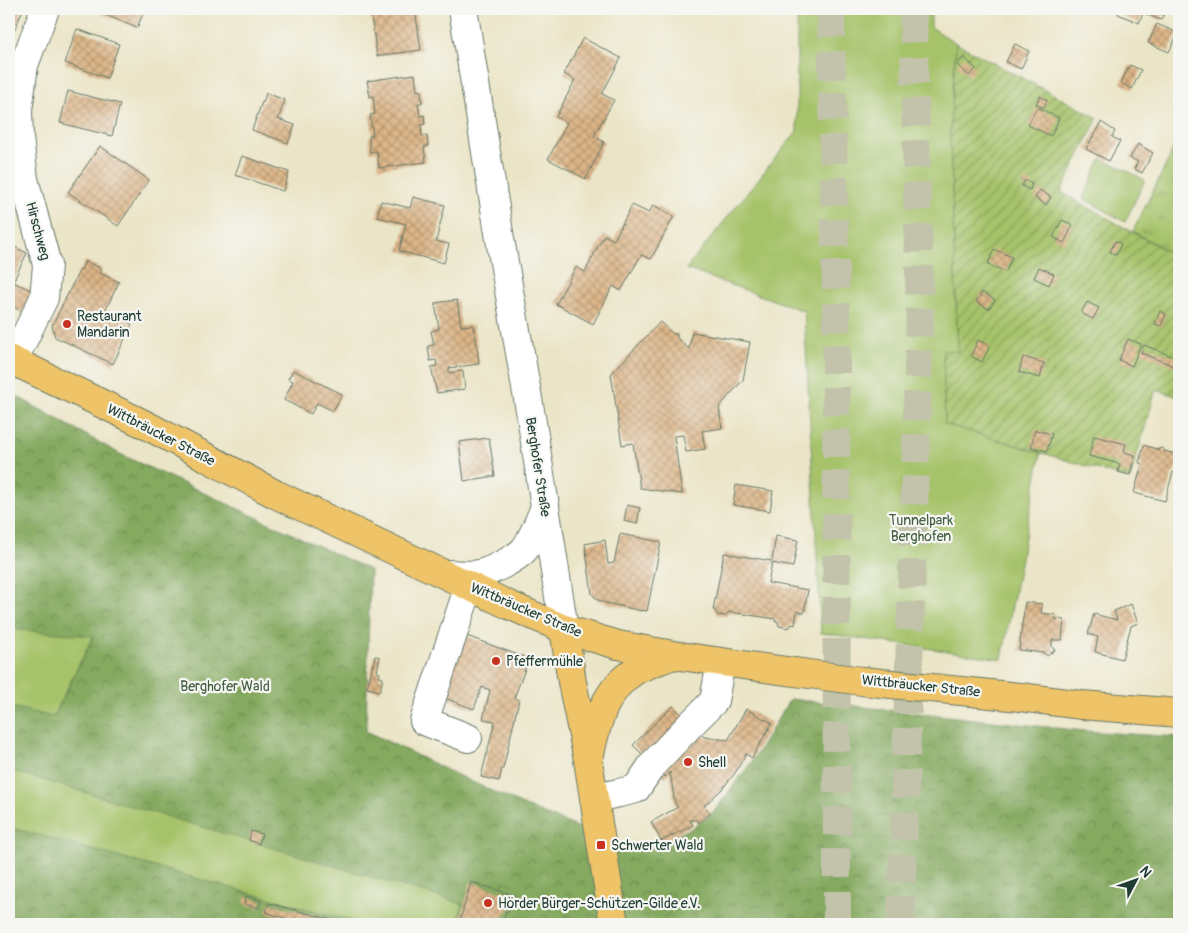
<svg xmlns="http://www.w3.org/2000/svg" width="1188" height="933" font-family="Pangolin,sans-serif">
  <defs>
    <pattern id="grass-tufts" width="24" height="20" patternUnits="userSpaceOnUse" patternTransform="scale(1.25)"><rect width="24" height="20" fill="#a6c36a"/><path d="M3 7l-1-3M5 7V3M7 7l1-3M15 17l-1-3M17 17v-4M19 17l1-3" fill="none" stroke="#87a058"/></pattern>
    <pattern id="forest-crowns" width="20" height="18" patternUnits="userSpaceOnUse" patternTransform="scale(1.25)"><rect width="20" height="18" fill="#84a95e"/><path d="M2 6a3 3 0 1 1 6 0M12 15a3 3 0 1 1 6 0" fill="none" stroke="#6b8b4e"/></pattern>
    <pattern id="garden-furrows" width="10" height="10" patternUnits="userSpaceOnUse" patternTransform="scale(1.25)"><rect width="10" height="10" fill="#a6c36a"/><path d="M-1 1l2-2M0 10L10 0M9 11l2-2" fill="none" stroke="#87a058"/></pattern>
    <pattern id="building-cross-hatch" width="8" height="8" patternUnits="userSpaceOnUse" patternTransform="scale(1.25)"><rect width="8" height="8" fill="#ddb688"/><path d="M0 0l8 8M0 8l8-8" fill="none" stroke="#b39570"/></pattern>
  </defs>
  <rect width="100%" height="100%" fill="#f6f6f2"/>
  <filter id="ink" filterUnits="userSpaceOnUse"><feTurbulence type="fractalNoise" baseFrequency=".02" numOctaves="2"/><feDisplacementMap in="SourceGraphic" scale="10" xChannelSelector="R" yChannelSelector="G"/><feConvolveMatrix kernelMatrix="1 2 1 2 8 2 1 2 1" color-interpolation-filters="sRGB"/></filter>
  <filter id="wash" filterUnits="userSpaceOnUse"><feTurbulence type="fractalNoise" baseFrequency=".0096" numOctaves="4" result="noise"/><feDisplacementMap in="SourceGraphic" scale="20" xChannelSelector="R" yChannelSelector="G"/><feGaussianBlur stdDeviation="1.12" result="paint"/><feColorMatrix in="noise" values="0 0 0 0 0 0 0 0 0 0 0 0 0 0 0 0 0 1.4 0 .05"/><feComposite in="paint" operator="in"/></filter>
  <g filter="url(#wash)">
    <rect width="100%" height="100%" fill="#ebe5c7"/>
    <polygon fill="url(#grass-tufts)" stroke="#62804f" points="1179,132 1179,258 1133,231 1170,157"/>
    <g fill="url(#forest-crowns)" stroke="#527349">
      <polygon points="9,392 120,454 370,570 366,731 472,782 541,813 642,852 694,827 712,814 753,760 790,699 1084,731 1179,737 1179,924 456,924 462,904 9,770 9,706 54,717 93,637 9,629"/>
      <polygon points="9,827 363,924 9,924"/>
    </g>
    <g fill="#a6c36a" stroke="#62804f">
      <polygon points="797,9 931,9 931,27 956,43 950,134 958,353 943,351 945,424 1041,453 1002,659 821,633 804,311 686,269 797,131"/>
      <polygon points="1101,159 1111,164 1112,163 1145,180 1125,222 1083,198"/>
      <polygon points="9,629 93,636 53,717 9,706"/>
      <polygon points="9,770 463,904 456,924 363,924 9,827"/>
    </g>
    <polygon fill="url(#garden-furrows)" stroke="#62804f" points="956,43 1098,118 1061,192 1179,258 1179,397 1156,390 1130,479 945,424 943,350 958,352 950,134"/>
    <g id="blocks">
      <g fill="url(#building-cross-hatch)">
        <polygon points="9,9 23,9 9,44"/>
        <polygon points="91,9 145,9 137,28"/>
        <polygon points="370,9 415,9 421,50 377,56"/>
        <polygon points="1120,9 1166,9 1161,20 1143,13 1139,23 1118,14"/>
        <polygon points="1157,24 1178,33 1169,52 1148,43"/>
        <polygon points="77,29 119,44 107,78 65,63"/>
        <polygon points="583,38 621,58 602,94 614,100 594,136 604,142 586,179 548,159 567,123 556,117 575,80 564,74"/>
        <polygon points="1015,44 1029,51 1021,69 1006,62"/>
        <polygon points="964,57 976,69 969,76 957,65"/>
        <polygon points="1130,65 1141,70 1132,89 1121,83"/>
        <polygon points="415,74 417,91 421,90 422,103 418,103 420,116 424,115 425,124 421,125 422,136 427,136 428,146 424,147 426,162 379,168 377,151 370,152 369,136 373,135 370,115 375,114 373,96 370,97 367,81"/>
        <polygon points="68,91 120,104 112,136 60,123"/>
        <polygon points="266,93 285,100 278,119 295,125 288,143 252,130 262,102 263,103"/>
        <polygon points="1040,96 1047,100 1044,108 1036,104"/>
        <polygon points="1037,107 1059,118 1051,136 1028,125"/>
        <polygon points="1101,122 1115,131 1112,137 1120,141 1109,161 1086,149"/>
        <polygon points="1138,144 1153,153 1142,173 1134,169 1138,162 1130,158"/>
        <polygon points="100,146 149,180 118,226 68,192"/>
        <polygon points="242,156 289,172 283,191 235,175"/>
        <polygon points="1025,180 1032,184 1030,190 1022,186"/>
        <polygon points="1040,190 1051,197 1046,205 1035,198"/>
        <polygon points="413,197 445,205 436,241 449,244 444,263 399,251 406,224 377,217 381,201 410,208"/>
        <polygon points="632,205 649,213 653,205 674,216 651,259 641,255 621,291 613,286 593,324 556,304 576,267 585,272 604,235 614,240"/>
        <polygon points="1062,220 1073,225 1064,243 1053,237"/>
        <polygon points="1115,241 1121,244 1116,255 1110,252"/>
        <polygon points="9,244 27,253 13,282 33,291 23,312 9,305"/>
        <polygon points="994,249 1012,257 1006,272 988,264"/>
        <polygon points="85,261 102,269 100,273 119,282 105,311 132,324 113,364 55,337 52,326 80,269 81,270"/>
        <polygon points="1039,267 1054,274 1049,285 1034,278"/>
        <polygon points="982,292 995,300 989,309 976,302"/>
        <polygon points="457,300 461,326 473,325 475,337 476,337 479,364 449,368 449,373 463,371 465,389 437,393 431,367 437,366 436,360 430,361 428,346 434,345 431,331 439,329 435,303"/>
        <polygon points="1087,302 1099,308 1093,319 1081,313"/>
        <polygon points="1179,304 1179,318 1175,317"/>
        <polygon points="1160,311 1166,314 1161,326 1155,324"/>
        <polygon points="660,322 673,334 677,334 677,338 689,349 692,332 750,342 743,380 719,407 722,428 702,431 705,449 686,452 683,435 674,436 682,494 640,488 633,443 622,445 611,374"/>
        <polygon points="1128,339 1141,344 1132,366 1119,360"/>
        <polygon points="978,340 990,346 982,362 971,356"/>
        <polygon points="1144,345 1179,359 1179,368 1141,353"/>
        <polygon points="1023,357 1044,363 1040,378 1019,372"/>
        <polygon points="293,370 342,394 333,411 317,403 311,414 284,400 293,381 288,379"/>
        <polygon points="1035,430 1052,434 1047,451 1031,447"/>
        <polygon points="1094,436 1126,444 1124,452 1135,455 1130,475 1118,472 1120,464 1089,456"/>
        <polygon points="489,438 495,476 464,481 459,442"/>
        <polygon points="1144,445 1159,450 1160,448 1164,449 1164,451 1179,455 1175,473 1173,472 1165,501 1134,493 1142,464 1139,463"/>
        <polygon points="736,485 773,491 770,511 733,505"/>
        <polygon points="627,505 640,508 637,524 624,521"/>
        <polygon points="620,534 661,542 647,611 642,610 642,611 602,602 602,601 598,600 592,594 585,544 605,540 608,564 614,563"/>
        <polygon points="776,536 798,540 793,567 772,563 768,583 808,590 804,613 797,611 795,625 792,624 789,628 779,626 778,621 775,621 776,619 729,612 726,616 717,615 715,610 713,610 724,553 772,561"/>
        <polygon points="1025,602 1042,604 1041,613 1056,615 1055,619 1064,620 1062,640 1052,640 1052,647 1055,650 1047,656 1044,653 1019,650"/>
        <polygon points="1131,604 1138,623 1131,626 1122,659 1095,652 1098,637 1088,634 1094,614 1117,620 1114,611"/>
        <polygon points="464,635 529,659 514,698 519,700 503,769 502,769 499,781 481,777 495,721 483,719 490,690 482,687 474,709 442,697"/>
        <polygon points="375,656 380,657 377,672 380,673 379,677 383,678 380,691 367,688"/>
        <polygon points="673,706 704,737 728,740 746,709 772,723 752,758 746,754 735,773 722,789 704,806 711,813 698,823 697,820 690,820 693,825 661,841 651,822 678,807 675,804 670,772 665,777 633,745"/>
        <polygon points="251,831 262,834 259,844 249,840"/>
        <polygon points="471,882 514,895 509,911 506,911 502,924 459,924"/>
        <polygon points="246,896 261,901 259,908 244,904"/>
        <polygon points="269,903 347,924 284,924 284,918 266,912"/>
      </g>
    </g>
  </g>
  <g filter="url(#ink)">
    <use href="#blocks" fill-opacity="0" stroke="#667867" stroke-width="1"/>
    <g fill="none" stroke-linecap="round" stroke-linejoin="round">
      <g stroke="#c2c3aa" stroke-width="28" stroke-dasharray="28 14" stroke-linecap="butt">
        <polyline points="831,9 836,308 837,924"/>
        <polyline points="901,924 920,313 913,9"/>
      </g>
      <g stroke="#667867" stroke-width="30">
        <g id="minor">
          <polyline points="463,9 500,239 531,416 564,629"/>
          <polyline points="13,361 44,298 47,265 24,179 19,138 18,111 24,65 45,9"/>
          <path d="M 447,574 C 457,574 469,576 479,574 C 490,572 517,558 524,550 C 532,540 540,519 545,507"/>
          <polyline points="468,738 424,721 469,586"/>
          <polyline points="594,798 619,793 636,789 653,764 691,724 714,701 721,662"/>
        </g>
      </g>
      <g stroke="#667867" stroke-width="30">
        <g id="major">
          <polyline points="9,359 146,425 275,494 509,605 564,629 618,645 673,655 757,667 862,681 1020,697 1082,705 1179,713"/>
          <polyline points="564,629 572,682 588,760 614,924"/>
          <path d="M 590,754 C 597,721 605,689 636,670 C 648,664 661,660 673,655"/>
        </g>
      </g>
      <use href="#minor" stroke="#fff" stroke-width="28"/>
      <use href="#major" stroke="#efc469" stroke-width="28"/>
    </g>
  </g>
  <g fill="#c8321e" stroke="#f6f6f2" stroke-width="2">
    <circle cx="67" cy="324" r="5"/>
    <circle cx="496" cy="661" r="5"/>
    <circle cx="688" cy="762" r="5"/>
    <rect x="596" y="840" width="10" height="10" rx="2.5"/>
    <circle cx="488" cy="903" r="5"/>
  </g>
  <g text-anchor="middle" dominant-baseline="central" stroke-width="4.5" stroke-linejoin="round" paint-order="stroke">
    <g font-size="14" fill="#1f3d34" stroke="#f6f6f2">
      <text transform="translate(38 231) rotate(75)">Hirschweg</text>
      <text transform="translate(161 435) rotate(27)">Wittbräucker Straße</text>
      <text transform="translate(538 467) rotate(81)">Berghofer Straße</text>
      <text transform="translate(526 610) rotate(23)">Wittbräucker Straße</text>
      <text transform="translate(921 686) rotate(6)">Wittbräucker Straße</text>
    </g>
    <g font-size="14" fill="#1f3d34" stroke="#f6f6f2" text-anchor="start">
      <text x="77" y="316">Restaurant<tspan x="77" dy="16">Mandarin</tspan></text>
      <text x="506" y="661">Pfeffermühle</text>
      <text x="698" y="762">Shell</text>
      <text x="611" y="845">Schwerter Wald</text>
      <text x="498" y="903">Hörder Bürger-Schützen-Gilde e.V.</text>
    </g>
    <g font-size="14" fill="#415e42" stroke="#f6f6f2">
      <text x="921" y="520">Tunnelpark<tspan x="921" dy="16">Berghofen</tspan></text>
      <text x="225" y="686">Berghofer Wald</text>
    </g>
  </g>
  <rect width="1188" height="933" fill="none" stroke="#f6f6f2" stroke-width="30"/>
  <g transform="translate(1136 880) rotate(49)" stroke="#f6f6f2" stroke-width="4" paint-order="stroke">
  <path d="M0-4L9 19L0 12L-9 19Z" fill="#1f3d34"/>
  <text y="-8" font-size="14" font-weight="bold" text-anchor="middle" fill="#1f3d34">N</text>
  </g>
</svg>
